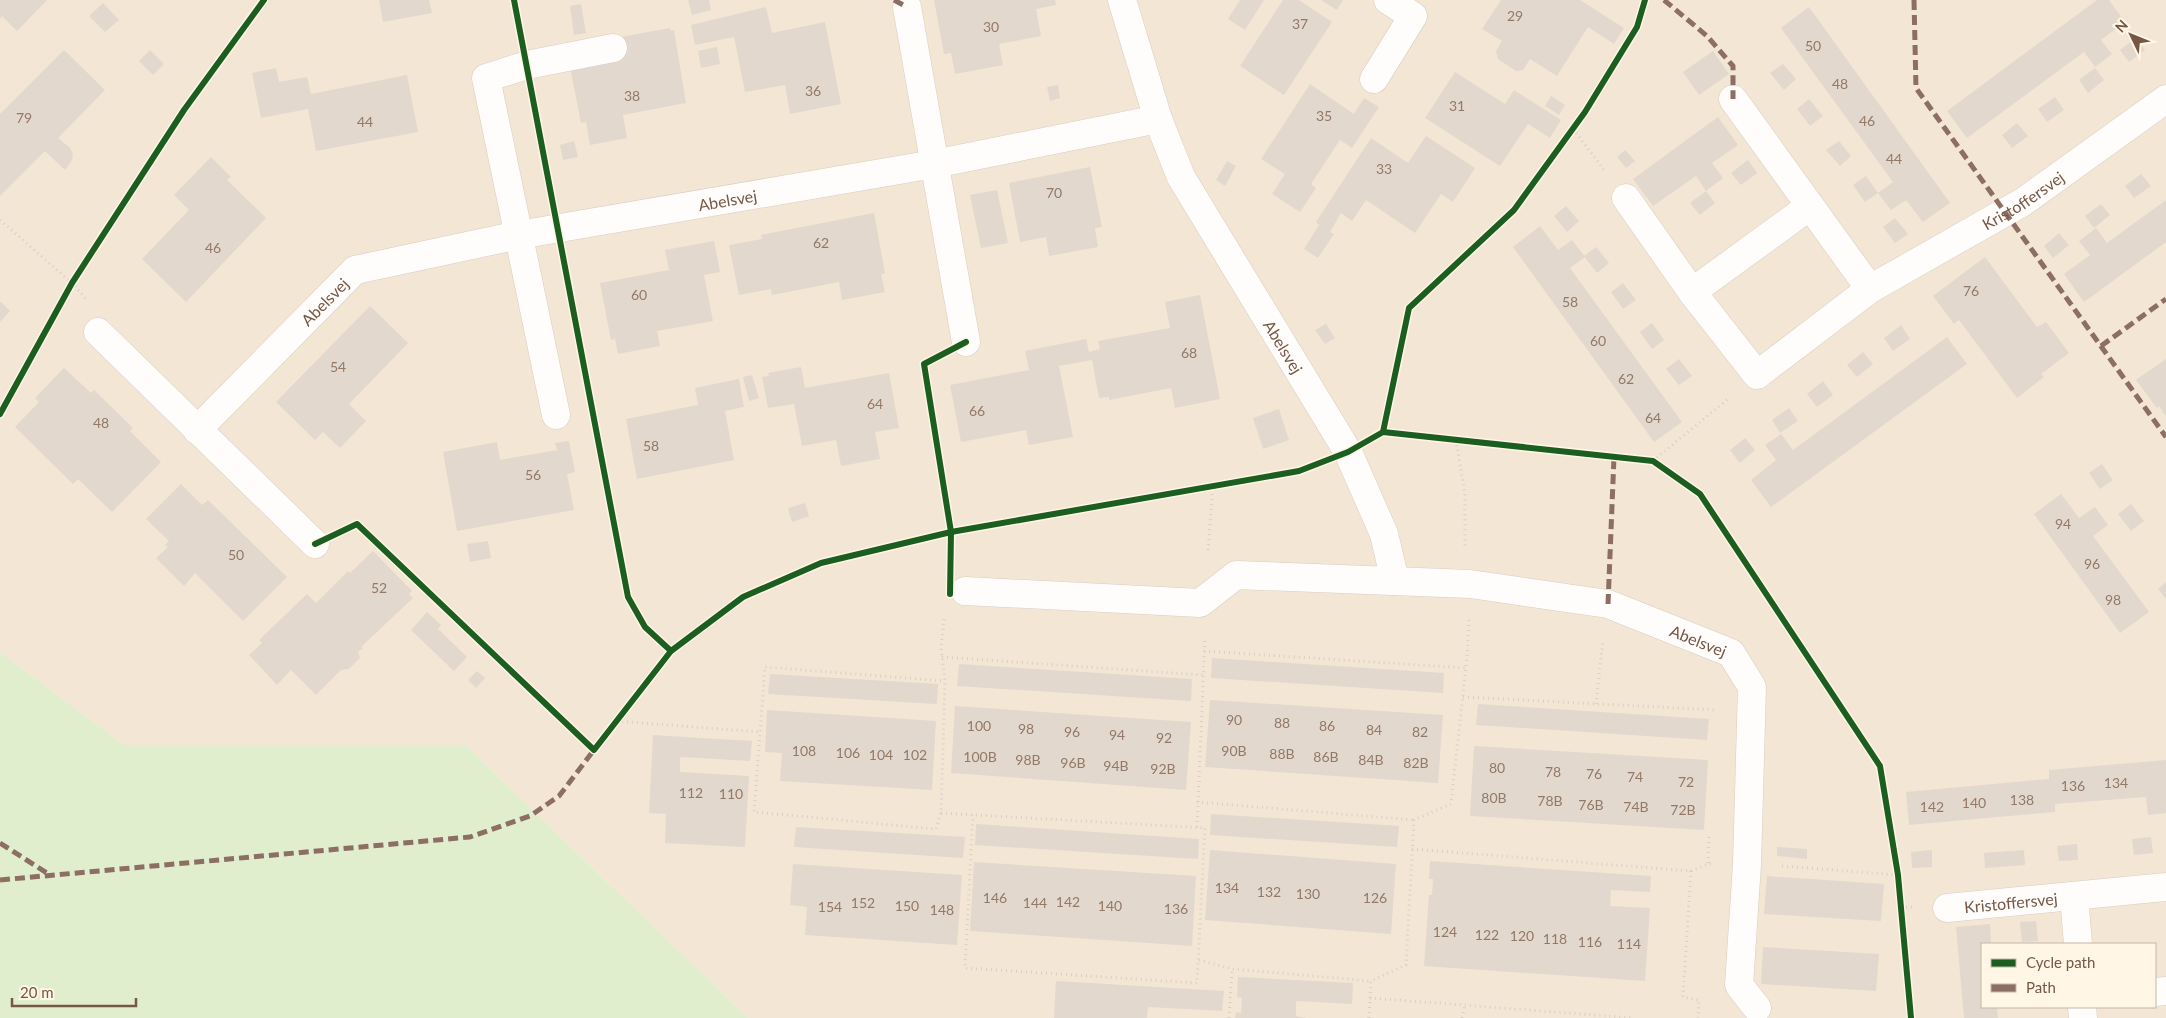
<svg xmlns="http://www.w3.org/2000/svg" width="2166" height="1018" font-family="Lato,sans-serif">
  <rect width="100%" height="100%" fill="#f7f0e5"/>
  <path fill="#f4e6d4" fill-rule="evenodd" d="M 0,0 L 2166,0 L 2166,1018 L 748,1018 L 465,745 L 124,745 L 0,652 ZM 1982,944 L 2155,944 L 2155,1007 L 1982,1007 Z"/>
  <polygon fill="#e1eece" points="0,652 124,745 465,745 748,1018 0,1018"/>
  <g fill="#e3d8cd">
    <polygon points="0,0 47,0 17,31 2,16 0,19"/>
    <polygon points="379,0 429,0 432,13 383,22"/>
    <polygon points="688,0 709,0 711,10 692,15"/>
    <polygon points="934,0 1055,0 1056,5 1036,9 1041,36 999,44 1003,65 955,74 951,53 944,54"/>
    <polygon points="1240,0 1264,0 1245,30 1228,19"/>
    <polygon points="1283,0 1299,0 1332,22 1284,95 1240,66"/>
    <polygon points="1321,0 1343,0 1337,10"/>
    <polygon points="1501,0 1580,0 1624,28 1614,44 1588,27 1557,76 1530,59 1523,70 1516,71 1498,59 1496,51 1502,41 1482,29"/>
    <polygon points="2097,0 2109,0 2125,22 2101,40 2112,54 2095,67 2084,52 1967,138 1947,111"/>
    <polygon points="103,3 119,20 105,32 89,16"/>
    <polygon points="581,4 586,33 574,35 570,6"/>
    <polygon points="766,7 772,33 825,22 841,104 790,114 785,85 745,92 734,37 695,45 691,25"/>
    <polygon points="1809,7 1950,203 1923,222 1906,200 1891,210 1878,193 1893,182 1781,28"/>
    <polygon points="670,28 671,31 674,30 686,103 623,115 627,138 590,145 586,122 581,123 570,67 625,57 621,37"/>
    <polygon points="2136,38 2145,50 2129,62 2120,50"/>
    <polygon points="717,47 720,64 701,68 698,51"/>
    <polygon points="64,50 105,90 58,138 70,148 73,154 72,160 65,170 45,151 0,196 0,114"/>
    <polygon points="150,50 164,64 153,75 139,61"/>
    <polygon points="1713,51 1729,74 1699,95 1683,72"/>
    <polygon points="1783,64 1796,79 1784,90 1770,73"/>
    <polygon points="276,68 279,82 307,77 311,94 407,75 418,132 316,151 308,109 261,118 252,73"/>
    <polygon points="2095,68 2104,80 2088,93 2079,80"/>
    <polygon points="1455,72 1505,104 1514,90 1561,120 1550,138 1528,124 1500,166 1425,118"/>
    <polygon points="1310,84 1354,114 1364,98 1379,107 1352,148 1340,140 1311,184 1316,188 1300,212 1272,194 1285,174 1261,159"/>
    <polygon points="1058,85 1060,98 1050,101 1047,87"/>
    <polygon points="1551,96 1565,105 1559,115 1545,106"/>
    <polygon points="2055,97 2064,110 2047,122 2038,109"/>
    <polygon points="1809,99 1823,116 1810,126 1797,109"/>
    <polygon points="1718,117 1738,145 1712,163 1723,178 1706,191 1715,203 1700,215 1690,203 1706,191 1696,176 1653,206 1633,179"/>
    <polygon points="2017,123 2028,136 2012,148 2002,135"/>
    <polygon points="1426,136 1475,168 1453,202 1441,194 1415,233 1366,200 1352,221 1341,213 1330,232 1334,234 1318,258 1304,249 1319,225 1316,222 1371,138 1408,163"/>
    <polygon points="574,141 578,157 563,160 560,145"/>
    <polygon points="1839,141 1851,156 1840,166 1826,150"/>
    <polygon points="1625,150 1635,161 1626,168 1617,157"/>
    <polygon points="211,157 231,177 227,180 266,218 186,302 142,259 189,210 174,195"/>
    <polygon points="1748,160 1757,173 1741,185 1731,173"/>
    <polygon points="1227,161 1236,166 1225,186 1216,180"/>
    <polygon points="1090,167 1102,227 1095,228 1098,247 1049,256 1046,237 1020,242 1009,183"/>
    <polygon points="2141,174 2151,186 2134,198 2125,186"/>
    <polygon points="1866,176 1878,193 1865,202 1853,185"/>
    <polygon points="997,190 1008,243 981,248 970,195"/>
    <polygon points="2166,200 2166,242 2084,302 2064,274 2090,255 2079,241 2096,228 2107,243"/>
    <polygon points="2101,204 2110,215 2094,228 2085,216"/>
    <polygon points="1566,206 1579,221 1567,232 1554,216"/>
    <polygon points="874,213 885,273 881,274 885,292 842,300 839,282 772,295 771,289 739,295 729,245 762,239 761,235"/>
    <polygon points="1895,218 1908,234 1895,243 1883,227"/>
    <polygon points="1540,226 1558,250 1572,240 1585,257 1570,268 1682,422 1654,442 1513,247"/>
    <polygon points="2059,233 2069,245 2053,258 2044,246"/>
    <polygon points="714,241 720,272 704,275 713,321 657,331 660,346 618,354 615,339 611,340 600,283 669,270 665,250"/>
    <polygon points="1596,247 1609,263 1597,273 1584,256"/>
    <polygon points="1985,257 2037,327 2046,322 2069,353 2041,374 2044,377 2017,398 1959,320 1954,324 1933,296"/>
    <polygon points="1623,283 1636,300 1623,309 1611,292"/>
    <polygon points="1200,295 1220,399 1175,408 1171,388 1109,400 1109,397 1099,398 1092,360 1059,366 1073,437 1029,445 1026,430 961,442 950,385 1029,370 1025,351 1086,339 1089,352 1100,349 1098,341 1170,328 1165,302"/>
    <polygon points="0,301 10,311 0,322"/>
    <polygon points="370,306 408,343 349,404 366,421 340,448 323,432 315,440 276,402"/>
    <polygon points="1652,323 1664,340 1652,349 1640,332"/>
    <polygon points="1326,324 1335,338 1325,344 1315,330"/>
    <polygon points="1901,325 1910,339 1893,351 1884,338"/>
    <polygon points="1947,337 1967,364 1771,507 1751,480 1776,460 1765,445 1781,434 1793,450"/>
    <polygon points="1863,352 1873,364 1857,377 1847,365"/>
    <polygon points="1679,359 1692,376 1679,385 1666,369"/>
    <polygon points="2166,359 2166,416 2159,406 2157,408 2136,380"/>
    <polygon points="801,367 805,388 889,373 899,428 875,432 880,459 841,466 836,440 802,446 794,404 768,408 762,377 769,376 768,373"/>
    <polygon points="64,368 91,393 94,390 133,428 130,431 161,462 112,512 78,479 73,484 15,427 39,402 35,398"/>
    <polygon points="752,375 759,398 749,401 743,377"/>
    <polygon points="739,379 744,407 725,411 734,460 637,479 626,419 698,405 695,388"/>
    <polygon points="1823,381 1833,395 1817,407 1807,394"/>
    <polygon points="1789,408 1798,421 1780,433 1772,420"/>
    <polygon points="1279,409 1289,440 1263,449 1253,418"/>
    <polygon points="1745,438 1755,450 1740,463 1730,450"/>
    <polygon points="569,441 575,472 567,474 574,510 457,531 443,452 497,442 500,460 557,450 555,443"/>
    <polygon points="2102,464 2113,480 2100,489 2089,473"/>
    <polygon points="181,484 202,505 208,500 287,577 243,621 195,573 184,586 156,558 168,547 165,545 169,541 146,519"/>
    <polygon points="2061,494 2079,518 2095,507 2108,525 2093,536 2149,612 2120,633 2034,514"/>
    <polygon points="805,503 809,516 792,522 788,508"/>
    <polygon points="2131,504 2144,521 2131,531 2118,514"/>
    <polygon points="488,541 491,558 470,562 467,544"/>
    <polygon points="373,551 412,591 409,594 413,598 361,647 363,648 358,652 360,658 349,669 341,670 316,695 291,670 277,685 249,655 262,643 259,640 307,594 316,603 348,571 350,573"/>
    <polygon points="2166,582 2166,599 2158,589"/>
    <polygon points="427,612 441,625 438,629 467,657 454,671 411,630"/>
    <polygon points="1212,658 1444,673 1443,693 1211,678"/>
    <polygon points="959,664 1192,679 1191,701 957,686"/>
    <polygon points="477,671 485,678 476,688 468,680"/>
    <polygon points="770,674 938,684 937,704 768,694"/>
    <polygon points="1210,700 1443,715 1438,783 1205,767"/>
    <polygon points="1478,704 1709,719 1707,740 1476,725"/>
    <polygon points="955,706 1191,722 1186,790 951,773"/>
    <polygon points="767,710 936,721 932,790 780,781 782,753 765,752"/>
    <polygon points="653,735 752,741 750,761 680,757 680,772 749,776 745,847 665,843 666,814 649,813"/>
    <polygon points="1474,746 1708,760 1704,830 1470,816"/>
    <polygon points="2166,760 2166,813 2148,815 2146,797 2055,804 2055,812 1909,825 1906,792 2049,779 2049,770"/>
    <polygon points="1211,814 1399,826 1397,847 1210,835"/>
    <polygon points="976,824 1199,839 1198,859 975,845"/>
    <polygon points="796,827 965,837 963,858 794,847"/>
    <polygon points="2151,837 2153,853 2134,855 2132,839"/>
    <polygon points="2077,844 2078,860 2059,861 2057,846"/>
    <polygon points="1777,847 1807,849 1807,859 1777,856"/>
    <polygon points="1210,850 1396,864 1391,934 1205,920"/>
    <polygon points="1932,850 1932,867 1912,868 1911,852"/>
    <polygon points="2024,850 2025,865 1985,868 1984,853"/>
    <polygon points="1430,861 1651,876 1650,892 1611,890 1610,906 1650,908 1645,981 1424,966 1429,895 1432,895 1433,879 1429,879"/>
    <polygon points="974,862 1196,876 1192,946 970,931"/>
    <polygon points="793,864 962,875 957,945 805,935 807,907 790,905"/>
    <polygon points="1767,876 1884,884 1881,921 1764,914"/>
    <polygon points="2036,921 2038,941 2022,942 2020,922"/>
    <polygon points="1990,924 1991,944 1982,944 1982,1007 1997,1007 1998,1018 1964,1018 1956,927"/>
    <polygon points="1763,947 1879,954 1876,991 1761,984"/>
    <polygon points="1238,977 1353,983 1352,1004 1296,1001 1296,1016 1306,1018 1235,1018 1236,1012 1241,1013 1242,998 1237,997"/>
    <polygon points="1056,981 1224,991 1222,1011 1148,1007 1147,1018 1054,1018"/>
  </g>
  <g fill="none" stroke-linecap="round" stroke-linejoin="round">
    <g stroke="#d8cdc3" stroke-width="29">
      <g id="minor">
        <path id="s1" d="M 1122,0 L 1158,119 L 1181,177 L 1348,452 L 1384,534 L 1395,581"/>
        <polyline points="907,7 966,342"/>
        <polyline points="1374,79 1413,16 1388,0"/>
        <polyline points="1733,99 1870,289"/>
        <path id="s2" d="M 1626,198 L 1692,292 L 1757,375 L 1870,289 L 2023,202 L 2166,99"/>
        <polyline points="1692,292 1810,206"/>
        <polyline points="98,332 315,544"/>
        <polyline points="556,415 486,78 527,65 613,48"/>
        <path id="s3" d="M 197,430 L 355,270 L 519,235 L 934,164 L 1158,119"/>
        <path id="s4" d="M 965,591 L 1200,603 L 1236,575 L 1470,584 L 1608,604 L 1731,653 L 1752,687 L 1747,864 L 1739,985 L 1757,1008"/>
        <polyline points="2074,896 2078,944"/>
        <path id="s5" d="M 1947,908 L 2166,887"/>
        <polyline points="2155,992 2166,991"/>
        <polyline points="2082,1007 2083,1018"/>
      </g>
    </g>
    <g stroke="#d8cfc7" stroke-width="3" stroke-dasharray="1 4" stroke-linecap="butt">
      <polyline points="1573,129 1604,170"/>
      <polyline points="0,220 72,283 86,299"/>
      <polyline points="1456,440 1465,494 1465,548"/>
      <polyline points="1653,461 1729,398"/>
      <polyline points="1208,550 1213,486"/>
      <polyline points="944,619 941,648 945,681 941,813 936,829 754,812 765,667 945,681"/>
      <polyline points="1204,651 1466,668"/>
      <polyline points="942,657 1203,675"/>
      <polyline points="1463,697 1716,710"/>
      <polyline points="1596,704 1603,640"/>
      <polyline points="617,721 759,732"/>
      <polyline points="1197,802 1414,820"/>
      <polyline points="941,813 1205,828 1197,983 965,968 973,815"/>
      <polyline points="1197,827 1205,639"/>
      <polyline points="1412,849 1691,871 1711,863"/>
      <polyline points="1708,863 1709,836"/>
      <polyline points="1782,866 1898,875"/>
      <polyline points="1691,871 1683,997 1699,1000 1698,1018"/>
      <polyline points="1901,907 1913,907"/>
      <polyline points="1199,960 1232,969 1371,981"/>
      <polyline points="1370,998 1634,1018"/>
      <polyline points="1229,1018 1232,969"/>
      <polyline points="1369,1018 1371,981 1406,965 1414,820 1451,804 1467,657 1469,619"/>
      <polyline points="1462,1018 1465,1005"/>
    </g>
    <use href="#minor" stroke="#fefdfb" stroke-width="28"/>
    <g stroke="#8d6e63" stroke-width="5" stroke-dasharray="10 5" stroke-linecap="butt">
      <polyline points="894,0 907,7"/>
      <polyline points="1664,0 1707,36 1733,66 1733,99"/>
      <polyline points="1914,0 1916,88 2166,437"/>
      <polyline points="2101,346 2166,299"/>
      <polyline points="1608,604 1614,457"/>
      <polyline points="0,843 50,875"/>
      <polyline points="0,880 470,837 530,816 559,796 594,750"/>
    </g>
    <g stroke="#fff6e6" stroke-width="9">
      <g id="cycleway">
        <polyline points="514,0 628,597 645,627 671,651"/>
        <polyline points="0,414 72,283 184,110 264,0"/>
        <polyline points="1383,432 1409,308 1514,210 1585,112 1637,27 1645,0"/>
        <polyline points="315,544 357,524 594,750 671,651 743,597 821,563 951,532 1299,471 1348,452 1383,432 1653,461 1700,494 1880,766 1898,875 1911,1018"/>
        <polyline points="950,594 951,532 924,364 966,342"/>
      </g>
    </g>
    <use href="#cycleway" stroke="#1b5e20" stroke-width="6"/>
  </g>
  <g text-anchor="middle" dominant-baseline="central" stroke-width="4" stroke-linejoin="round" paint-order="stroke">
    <g font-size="14" fill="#937968">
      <text x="1515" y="15">29</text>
      <text x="1300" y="23">37</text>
      <text x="991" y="26">30</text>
      <text x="1813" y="45">50</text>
      <text x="1840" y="83">48</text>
      <text x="813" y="90">36</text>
      <text x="632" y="95">38</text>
      <text x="1457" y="105">31</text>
      <text x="1324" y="115">35</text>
      <text x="24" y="117">79</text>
      <text x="1867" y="120">46</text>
      <text x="365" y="121">44</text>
      <text x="1894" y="158">44</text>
      <text x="1384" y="168">33</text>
      <text x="1054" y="192">70</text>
      <text x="821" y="242">62</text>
      <text x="213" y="247">46</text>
      <text x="1971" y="290">76</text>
      <text x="639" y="294">60</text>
      <text x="1570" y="301">58</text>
      <text x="1598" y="340">60</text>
      <text x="1189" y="352">68</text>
      <text x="338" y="366">54</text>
      <text x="1626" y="378">62</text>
      <text x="875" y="403">64</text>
      <text x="977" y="410">66</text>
      <text x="1653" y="417">64</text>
      <text x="101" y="422">48</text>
      <text x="651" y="445">58</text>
      <text x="533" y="474">56</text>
      <text x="2063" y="523">94</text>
      <text x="236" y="554">50</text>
      <text x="2092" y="563">96</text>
      <text x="379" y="587">52</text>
      <text x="2113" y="599">98</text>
      <text x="1234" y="719">90</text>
      <text x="1282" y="722">88</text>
      <text x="979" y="725">100</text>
      <text x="1327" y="725">86</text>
      <text x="1026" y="728">98</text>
      <text x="1374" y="729">84</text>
      <text x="1072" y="731">96</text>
      <text x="1420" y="731">82</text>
      <text x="1117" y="734">94</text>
      <text x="1164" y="737">92</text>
      <text x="804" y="750">108</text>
      <text x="1234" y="750">90B</text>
      <text x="848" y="752">106</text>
      <text x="1282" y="753">88B</text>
      <text x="881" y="754">104</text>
      <text x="915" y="754">102</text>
      <text x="980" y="756">100B</text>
      <text x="1326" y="756">86B</text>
      <text x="1028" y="759">98B</text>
      <text x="1371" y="759">84B</text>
      <text x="1073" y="762">96B</text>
      <text x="1416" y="762">82B</text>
      <text x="1116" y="765">94B</text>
      <text x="1497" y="767">80</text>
      <text x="1163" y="768">92B</text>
      <text x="1553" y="771">78</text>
      <text x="1594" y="773">76</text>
      <text x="1635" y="776">74</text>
      <text x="1686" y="781">72</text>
      <text x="2116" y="782">134</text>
      <text x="2073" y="785">136</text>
      <text x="691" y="792">112</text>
      <text x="731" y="793">110</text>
      <text x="1494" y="797">80B</text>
      <text x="2022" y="799">138</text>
      <text x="1550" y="800">78B</text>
      <text x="1974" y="802">140</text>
      <text x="1591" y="804">76B</text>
      <text x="1636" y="806">74B</text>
      <text x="1932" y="806">142</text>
      <text x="1683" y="809">72B</text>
      <text x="1227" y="887">134</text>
      <text x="1269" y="891">132</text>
      <text x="1308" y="893">130</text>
      <text x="995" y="897">146</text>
      <text x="1375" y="897">126</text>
      <text x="1068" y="901">142</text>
      <text x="863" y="902">152</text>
      <text x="1035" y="902">144</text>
      <text x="907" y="905">150</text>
      <text x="1110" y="905">140</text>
      <text x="830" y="906">154</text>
      <text x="1176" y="908">136</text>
      <text x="942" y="909">148</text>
      <text x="1445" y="931">124</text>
      <text x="1487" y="934">122</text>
      <text x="1522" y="935">120</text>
      <text x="1555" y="938">118</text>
      <text x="1590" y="941">116</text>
      <text x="1629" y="943">114</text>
    </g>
    <g font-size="16" fill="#765744" stroke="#fff6e6">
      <text stroke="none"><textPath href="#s2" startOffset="539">Kristoffersvej</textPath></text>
      <text stroke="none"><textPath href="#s3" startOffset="604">Abelsvej</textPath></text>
      <text stroke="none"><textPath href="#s3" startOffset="181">Abelsvej</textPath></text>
      <text stroke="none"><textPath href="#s1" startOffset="385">Abelsvej</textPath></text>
      <text stroke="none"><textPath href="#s4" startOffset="752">Abelsvej</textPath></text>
      <text stroke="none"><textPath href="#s5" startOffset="64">Kristoffersvej</textPath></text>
    </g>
  </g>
  <rect x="1981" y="943" width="175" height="65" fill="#fff6e6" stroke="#c8b6a5"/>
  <rect x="1991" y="959" width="25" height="8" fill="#1b5e20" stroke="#c8b6a5"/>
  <text x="2026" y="968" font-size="15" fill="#765744">Cycle path</text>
  <rect x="1991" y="984" width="25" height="8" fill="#8d6e63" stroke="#c8b6a5"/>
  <text x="2026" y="993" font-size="15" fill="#765744">Path</text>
  <g transform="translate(2131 35) rotate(313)" stroke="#fff6e6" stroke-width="4" paint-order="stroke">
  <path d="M0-4L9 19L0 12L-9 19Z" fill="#765744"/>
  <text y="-8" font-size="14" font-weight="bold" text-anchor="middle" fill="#765744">N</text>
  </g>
  <path d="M12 998v8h124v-8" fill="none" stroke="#765744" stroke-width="2.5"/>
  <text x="20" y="998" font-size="15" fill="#765744" stroke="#fff6e6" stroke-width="4" paint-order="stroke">20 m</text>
</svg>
